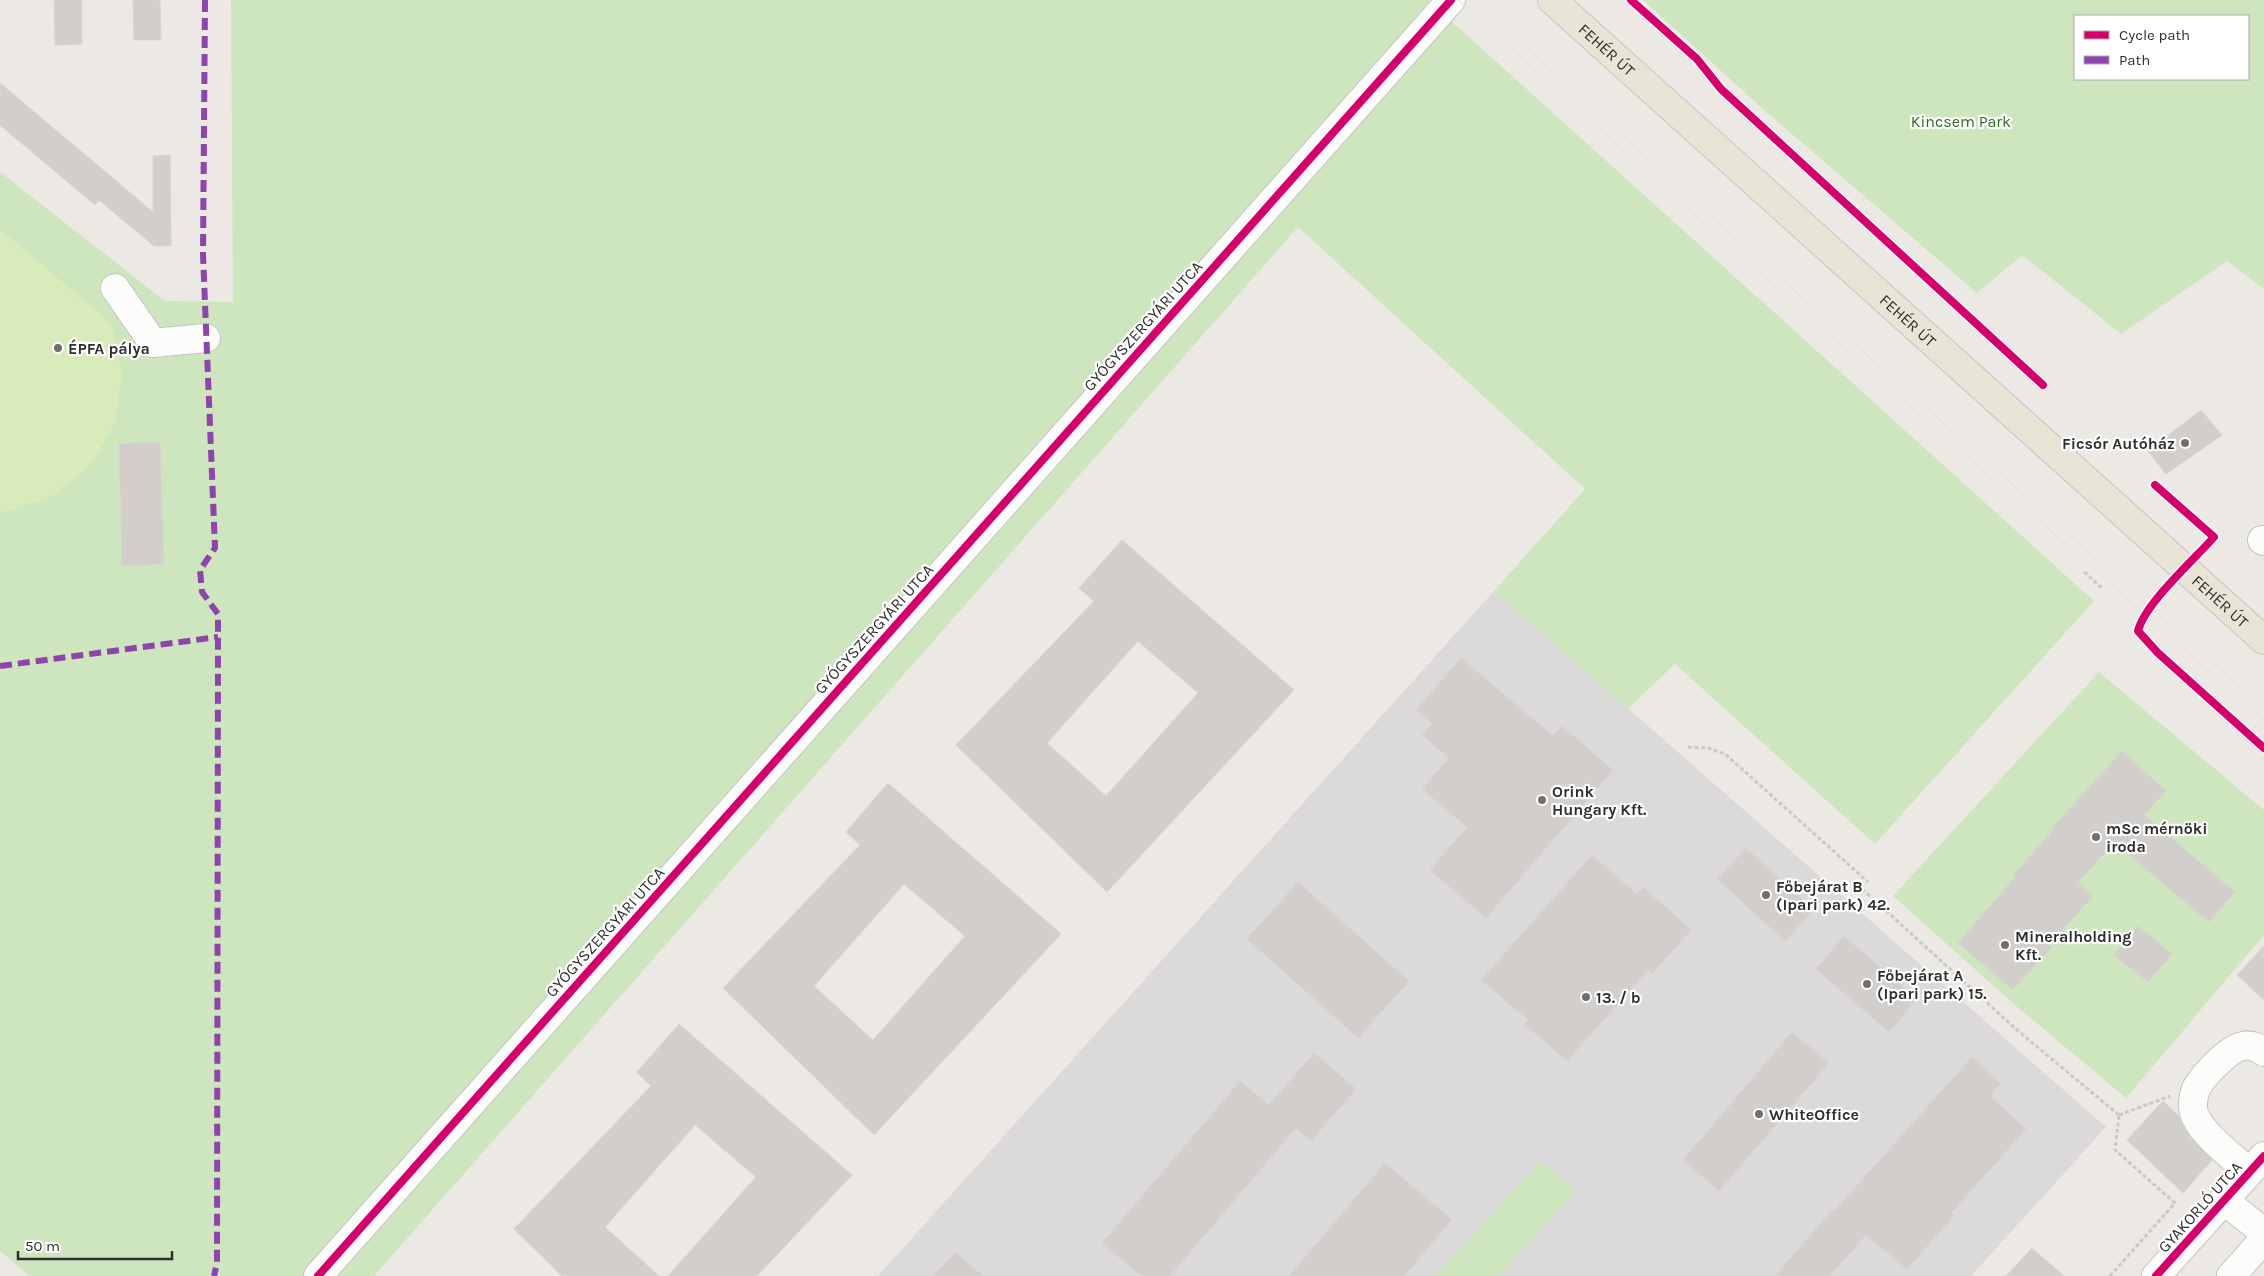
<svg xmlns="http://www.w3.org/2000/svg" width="2264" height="1276" font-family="Karla,sans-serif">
  <rect width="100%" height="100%" fill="#ece8e4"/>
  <polygon fill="#dcd9db" points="1494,591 2106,1127 1971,1276 878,1276"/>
  <g fill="#cee6be" fill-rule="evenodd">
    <polygon points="231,0 1428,0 2094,601 1875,844 1675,664 1628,709 1494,591 1585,489 1298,227 374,1276 29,1276 0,1251 0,172 165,301 233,302"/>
    <path d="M 1643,0 L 2264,0 L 2264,289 L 2227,261 L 2121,334 L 2022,255 L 1977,293 L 1763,109 ZM 2075,16 L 2248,16 L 2248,79 L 2075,79 Z"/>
    <polygon points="2099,672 2264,810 2264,935 2126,1098 2015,1005 1893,896"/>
    <polygon points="1541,1160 1576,1191 1499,1276 1435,1276"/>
  </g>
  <polygon fill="#d9eabb" points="0,229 111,323 122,372 115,422 91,465 52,497 4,512 0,512"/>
  <g fill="#d1cecb" stroke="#d7d4d0" fill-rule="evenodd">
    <polygon points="54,0 82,0 82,44 55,45"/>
    <polygon points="133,0 160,0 161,40 134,40"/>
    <polygon points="0,83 153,212 153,156 170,155 171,246 154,246 99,200 95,205 0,125"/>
    <polygon points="2201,410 2222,435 2166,474 2148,451"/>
    <polygon points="160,442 164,564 122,566 119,444"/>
    <path d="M 1122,540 L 1294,690 L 1107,892 L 956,745 L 1094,601 L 1079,588 ZM 1138,641 L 1198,693 L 1106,796 L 1047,743 Z"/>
    <polygon points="1461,658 1553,736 1562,726 1613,770 1486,918 1430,870 1467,827 1422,789 1449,758 1422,735 1432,723 1416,710"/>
    <polygon points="2122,751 2166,791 2144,815 2235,892 2209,922 2123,850 2119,853 2111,846 2078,882 2093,896 2049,945 2052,947 2013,990 1958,943 2016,876 2014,874 2054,829 2052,828"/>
    <path d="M 888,783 L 1061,934 L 874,1135 L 723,988 L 860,845 L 846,832 ZM 904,884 L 965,936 L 873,1040 L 814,986 Z"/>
    <polygon points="1746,848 1814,910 1785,941 1717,879"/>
    <polygon points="1592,855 1637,894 1643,887 1691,930 1652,974 1648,970 1567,1061 1524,1024 1528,1020 1481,980"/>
    <polygon points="1298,882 1409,981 1358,1038 1247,939"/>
    <polygon points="2138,926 2172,954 2148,982 2114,955"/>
    <polygon points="1844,936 1917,999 1889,1032 1816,969"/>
    <polygon points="2264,946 2264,1000 2237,975"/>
    <polygon points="679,1024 852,1175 757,1276 668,1276 756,1177 695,1125 605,1227 659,1276 562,1276 514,1229 651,1086 637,1072"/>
    <polygon points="1792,1032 1829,1063 1719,1191 1683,1160"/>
    <polygon points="1314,1053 1356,1089 1311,1141 1296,1128 1170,1276 1141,1276 1102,1243 1240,1081 1269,1105"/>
    <polygon points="1972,1057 2001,1083 1990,1096 2026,1129 1951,1213 1954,1216 1907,1269 1866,1235 1830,1276 1775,1276 1833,1209 1835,1210"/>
    <polygon points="2163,1101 2179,1116 2190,1138 2212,1160 2183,1193 2127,1140"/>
    <polygon points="1385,1163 1452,1220 1404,1276 1289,1276"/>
    <polygon points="2032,1248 2064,1276 2006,1276"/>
    <polygon points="955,1252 983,1276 934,1276"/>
  </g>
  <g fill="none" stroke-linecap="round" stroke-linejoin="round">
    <g stroke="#c5c4c5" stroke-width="30">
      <g id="minor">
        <polyline points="115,288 153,343 206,338"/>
        <polyline points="2262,540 2264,541"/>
        <path d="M 2249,1172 C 2234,1158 2200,1133 2194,1113 C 2192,1106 2193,1094 2197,1087 C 2204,1075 2229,1048 2243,1046 C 2251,1044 2257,1047 2264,1052"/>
        <polyline points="2223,1200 2264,1232"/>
        <polyline points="318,1276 1451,0"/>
        <polyline points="2156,1276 2264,1156"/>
        <polyline points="2231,1276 2264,1239"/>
      </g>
    </g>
    <g stroke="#c6c5c4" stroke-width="30">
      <g id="major">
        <path id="s1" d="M 1552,0 L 2264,640"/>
      </g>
    </g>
    <g stroke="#c9c9c8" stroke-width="3" stroke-dasharray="4 2.5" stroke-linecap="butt">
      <polyline points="2084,572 2103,589"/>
      <polyline points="1688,747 1708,748 1725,754 1868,882"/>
      <polyline points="1862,889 2017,1030 2119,1115"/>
      <polyline points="2119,1115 2170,1096"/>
      <polyline points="2110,1276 2175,1203 2115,1150 2119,1115"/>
    </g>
    <use href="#minor" stroke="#fcfcfb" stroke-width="28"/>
    <use href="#major" stroke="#e8e4d6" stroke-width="28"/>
    <g stroke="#dfdfe1" stroke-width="1">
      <polyline points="1458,0 1707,226 2264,720"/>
      <polyline points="1474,0 1714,219 2264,708"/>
    </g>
    <g stroke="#8e44ad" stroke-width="6" stroke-dasharray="12 6" stroke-linecap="butt">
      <polyline points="205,0 203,254 215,548 200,570 202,592 218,614 218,637 217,1263 214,1276"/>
      <polyline points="0,666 218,637"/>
    </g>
    <g stroke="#fff" stroke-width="11">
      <g id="cycleway">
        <polyline points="1631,0 1697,59 1721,89 2043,385"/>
        <path d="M 2155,485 L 2214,537 C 2194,560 2145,603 2138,631 L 2158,653 L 2264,748"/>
        <polyline points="318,1276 1451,0"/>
        <polyline points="2156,1276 2264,1156"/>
      </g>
    </g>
    <use href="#cycleway" stroke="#d6006c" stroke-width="8"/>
  </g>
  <g fill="#706f6e" stroke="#fff" stroke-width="2">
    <circle cx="58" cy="348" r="5"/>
    <circle cx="2185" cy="443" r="5"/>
    <circle cx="1542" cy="800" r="5"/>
    <circle cx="2096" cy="837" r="5"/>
    <circle cx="1766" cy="895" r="5"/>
    <circle cx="2005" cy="945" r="5"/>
    <circle cx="1867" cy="984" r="5"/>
    <circle cx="1586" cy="997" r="5"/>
    <circle cx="1759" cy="1114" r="5"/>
  </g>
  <g text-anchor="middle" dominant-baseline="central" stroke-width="4.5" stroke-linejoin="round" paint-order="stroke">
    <g font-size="16" fill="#2e2e2e" stroke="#fff">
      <text stroke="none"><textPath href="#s1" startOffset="74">FEHÉR ÚT</textPath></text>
      <text stroke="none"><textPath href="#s1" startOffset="479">FEHÉR ÚT</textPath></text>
      <text transform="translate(1143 326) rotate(-48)">GYÓGYSZERGYÁRI UTCA</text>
      <text stroke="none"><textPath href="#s1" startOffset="899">FEHÉR ÚT</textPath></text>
      <text transform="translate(874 629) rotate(-48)">GYÓGYSZERGYÁRI UTCA</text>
      <text transform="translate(605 932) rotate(-48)">GYÓGYSZERGYÁRI UTCA</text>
      <text transform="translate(2200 1207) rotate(-48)">GYAKORLÓ UTCA</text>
    </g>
    <g font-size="16" fill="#2c6e1b" stroke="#fff">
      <text x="1961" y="121">Kincsem Park</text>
    </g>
    <g font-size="16" font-weight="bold" fill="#2e2e2e" stroke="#fff" text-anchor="start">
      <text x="68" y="348">ÉPFA pálya</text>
      <text x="2175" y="443" text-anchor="end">Ficsór Autóház</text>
      <text x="1552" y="791">Orink<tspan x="1552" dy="18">Hungary Kft.</tspan></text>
      <text x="2106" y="828">mSc mérnöki<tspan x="2106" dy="18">iroda</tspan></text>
      <text x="1776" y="886">Főbejárat B<tspan x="1776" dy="18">(Ipari park) 42.</tspan></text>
      <text x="2015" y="936">Mineralholding<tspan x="2015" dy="18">Kft.</tspan></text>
      <text x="1877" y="975">Főbejárat A<tspan x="1877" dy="18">(Ipari park) 15.</tspan></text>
      <text x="1596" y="997">13. / b</text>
      <text x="1769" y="1114">WhiteOffice</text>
    </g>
  </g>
  <rect x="2074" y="15" width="175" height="65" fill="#ffffff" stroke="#ababab"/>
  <rect x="2084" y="31" width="25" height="8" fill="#d6006c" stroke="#ababab"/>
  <text x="2119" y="40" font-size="15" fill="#2e2e2e">Cycle path</text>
  <rect x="2084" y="56" width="25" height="8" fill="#8e44ad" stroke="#ababab"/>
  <text x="2119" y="65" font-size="15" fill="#2e2e2e">Path</text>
  <path d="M18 1251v8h154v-8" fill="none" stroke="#2e2e2e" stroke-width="2.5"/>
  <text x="25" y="1251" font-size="15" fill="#2e2e2e" stroke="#ffffff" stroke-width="4" paint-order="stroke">50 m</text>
</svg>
